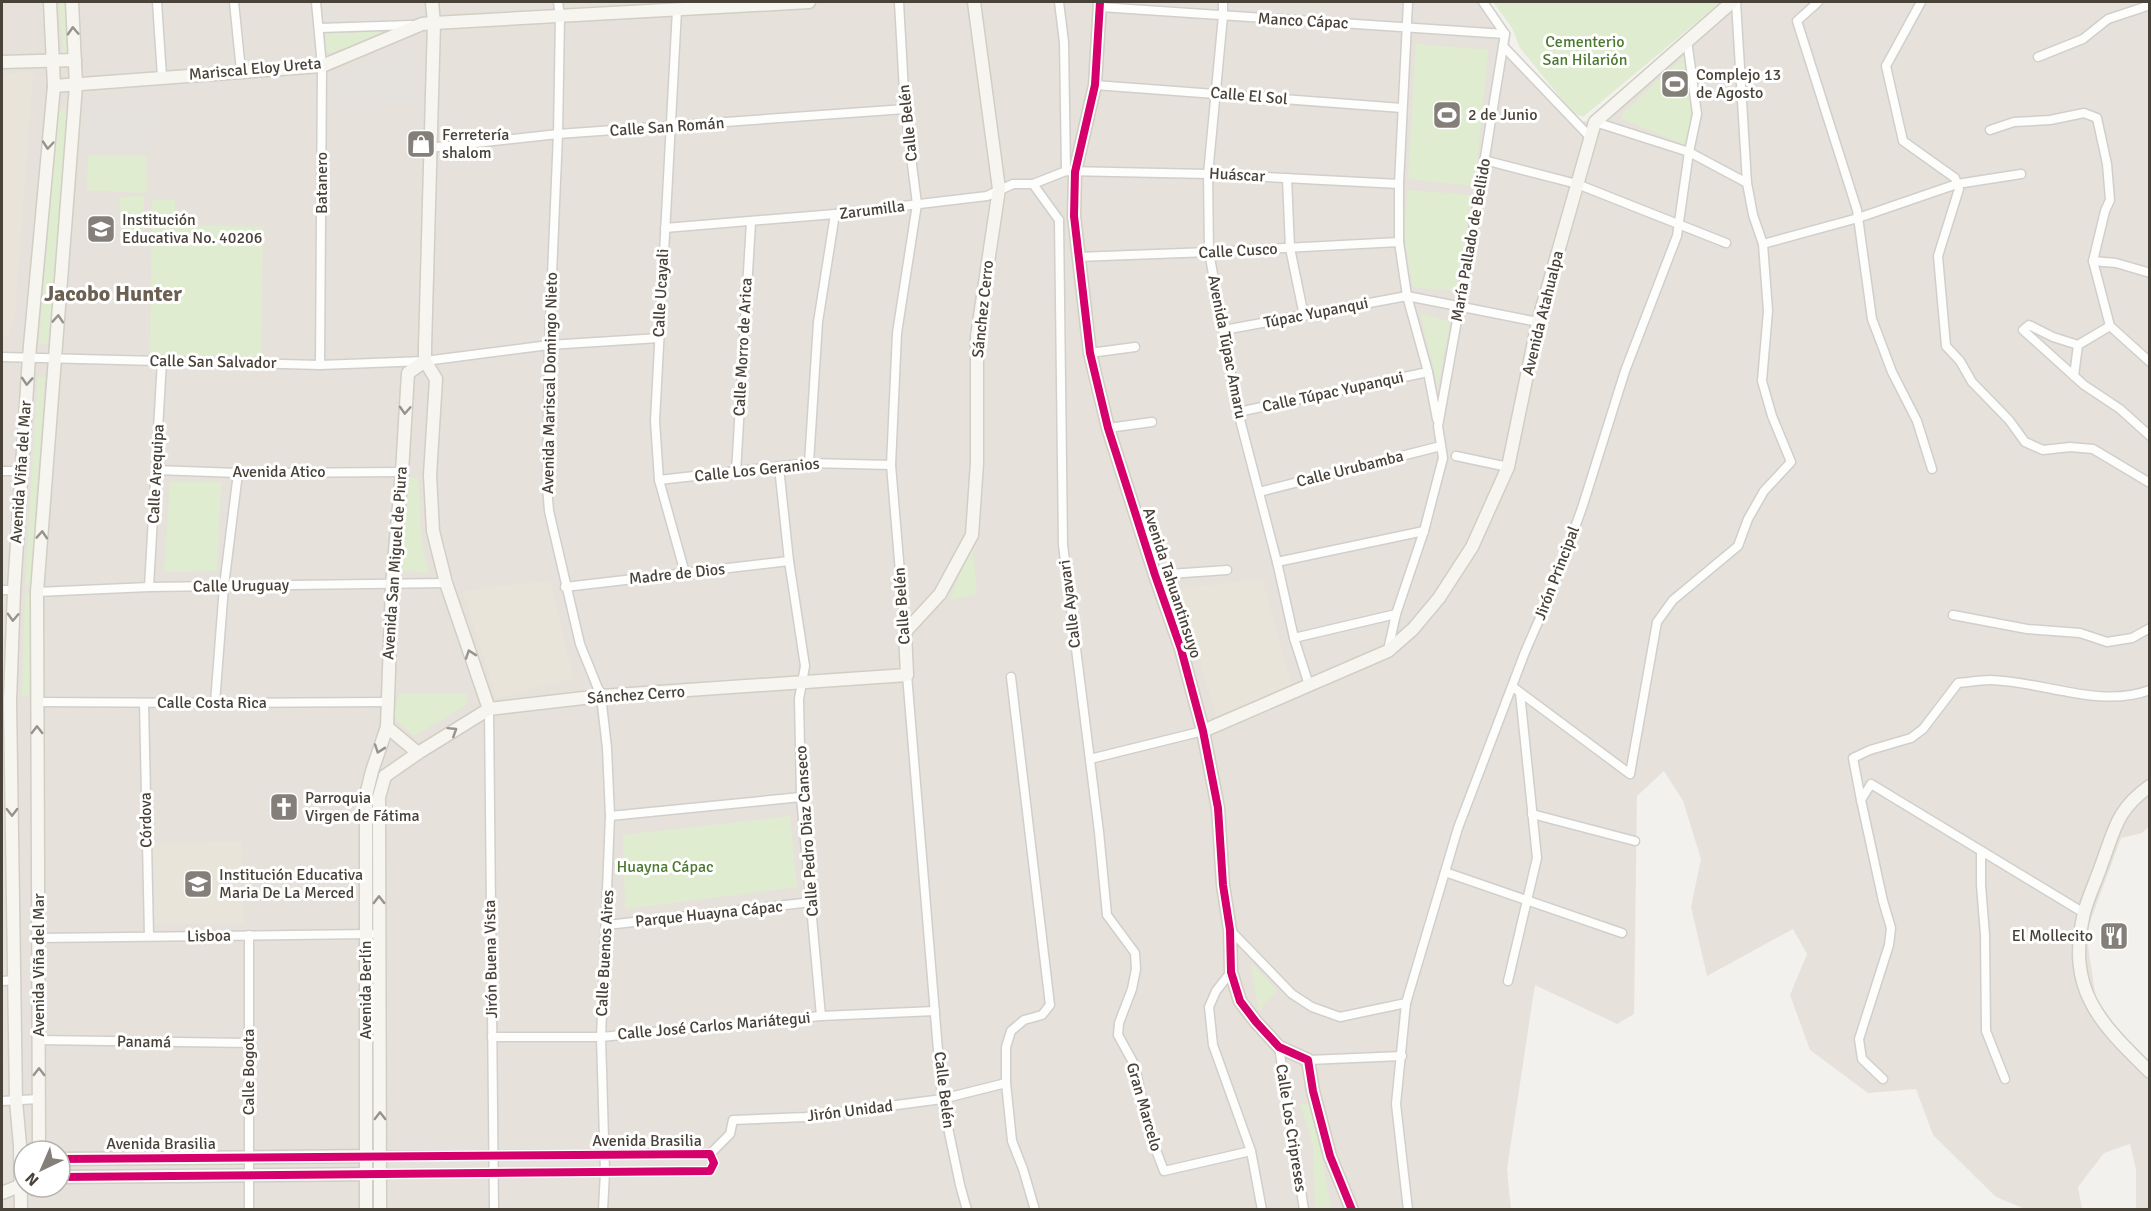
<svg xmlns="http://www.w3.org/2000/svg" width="2151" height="1211" font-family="Signika,sans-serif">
  <rect width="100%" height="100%" fill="#f3f1ed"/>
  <path fill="#e6e2db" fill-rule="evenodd" d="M 2,2 L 1489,2 L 1509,30 L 1510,47 L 1575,122 L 1588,121 L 1727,2 L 2149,2 L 2149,826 L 2142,833 L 2121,838 L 2086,933 L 2097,1005 L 2149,1073 L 2149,1209 L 2136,1209 L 2136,1170 L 2130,1144 L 2104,1153 L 2078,1187 L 2082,1209 L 2025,1209 L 1996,1197 L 1933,1135 L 1916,1089 L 1868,1093 L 1810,1050 L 1790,995 L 1807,954 L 1793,929 L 1707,976 L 1691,907 L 1701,859 L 1683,801 L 1664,771 L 1637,796 L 1634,1014 L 1617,1024 L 1535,985 L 1507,1169 L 1511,1209 L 2,1210 ZM 24,1151 L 60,1151 L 60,1187 L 24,1187 Z"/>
  <polygon fill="#e5e1dd" points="414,44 417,103 335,107 333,74"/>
  <g fill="#e9e4d9">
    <polygon points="33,72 15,312 8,335 2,337 2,74"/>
    <polygon points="1262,579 1292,687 1217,719 1180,589"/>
    <polygon points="550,581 573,678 497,698 463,591"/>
    <polygon points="242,842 243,923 155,924 153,844"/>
  </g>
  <g fill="#e0eccf">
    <polygon points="59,2 66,2 69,56 63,54"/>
    <polygon points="1493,2 1721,2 1583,117 1573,113 1520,48 1512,28"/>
    <polygon points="380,31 381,37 329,53 325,48 327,34"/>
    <polygon points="1416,44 1488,50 1475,186 1408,179"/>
    <polygon points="1684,56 1693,59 1701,109 1692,142 1683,144 1622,119 1623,113"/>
    <polygon points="58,109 68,109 48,344 39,344"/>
    <polygon points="88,155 146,155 147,193 87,190"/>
    <polygon points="1407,190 1472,195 1457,291 1413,287 1405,239"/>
    <polygon points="144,196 144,245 121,244 120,197"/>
    <polygon points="152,200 175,200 175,225 263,227 261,356 150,354"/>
    <polygon points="1420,313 1450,322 1438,385"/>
    <polygon points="38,377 45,378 30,586 25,585"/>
    <polygon points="402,476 418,478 421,537 428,573 398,570"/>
    <polygon points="170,482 221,482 217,571 164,572"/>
    <polygon points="972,542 977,594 950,600"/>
    <polygon points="25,593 31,593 29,696 22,696"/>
    <polygon points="399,693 467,694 466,705 414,736 394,717"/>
    <polygon points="790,816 797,887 625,909 623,835"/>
    <polygon points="1251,963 1277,990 1259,1011"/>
    <polygon points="1300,1104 1312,1104 1331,1209 1315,1209 1313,1145"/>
  </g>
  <polygon fill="#e5e2de" points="83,102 160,102 160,126 148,129 144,137 149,152 82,151"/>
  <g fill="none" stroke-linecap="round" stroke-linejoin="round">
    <g stroke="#d1cfcb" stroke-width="11">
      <g id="street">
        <polyline points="157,2 162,77"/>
        <polyline points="234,2 241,71"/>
        <polyline points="316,2 322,66 320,365"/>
        <polyline points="558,2 560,16 558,134 549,345 547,486 549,511 580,644 601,696 607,748 610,816 601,1037 605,1172 603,1210"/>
        <polyline points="899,2 905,109 917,204 897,333 891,465 905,632"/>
        <polyline points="1059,2 1064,42 1066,171"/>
        <polyline points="1223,2 1223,16 1208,174 1209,252 1238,412 1277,562 1294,638 1309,685"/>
        <polyline points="1408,2 1399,184 1399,242 1407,296 1428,372 1437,419"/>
        <polyline points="1483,2 1505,34"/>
        <polyline points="1736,2 1747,183"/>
        <polyline points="1818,2 1797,21 1857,210 1872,319 1892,372 1917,421 1932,469"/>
        <polyline points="1921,2 1886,66 1903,141 1955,178 1959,189 1938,256 1946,346 1960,361 1972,382 2009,420 2025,442 2043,450 2070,447 2093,449 2150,483"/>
        <polyline points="1100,7 1505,34"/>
        <polyline points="677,10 655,421 659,480 685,573"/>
        <polyline points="319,28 412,25"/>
        <polyline points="1503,46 1590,137"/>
        <polyline points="2038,57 2083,39 2108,19 2150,5"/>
        <polyline points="1095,85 1402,108"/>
        <polyline points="1990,130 2014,122 2050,120 2084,113 2097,118 2107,164 2110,200 2105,211 2093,261 2110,326 2150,362"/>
        <polyline points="429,148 558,134 905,109"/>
        <polyline points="1484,160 1577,184 1726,243"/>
        <polyline points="1287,178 1290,248 1304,316"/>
        <polyline points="1033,184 1059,220"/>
        <polyline points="1059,220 1063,545 1099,832 1107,915 1135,953 1136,969 1132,989 1119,1023 1118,1035 1134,1064 1151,1137 1164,1171 1251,1151"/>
        <polyline points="665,228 835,214 987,196 1013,184 1033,184 1066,171 1208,174 1399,184"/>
        <polyline points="1763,244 1858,218 1957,184 2021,174"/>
        <polyline points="1077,257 1209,252 1399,242"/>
        <polyline points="2093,261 2116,263 2150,273"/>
        <polyline points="2110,326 2078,345 2053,337 2029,325 2023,330 2084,385 2120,409 2150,436"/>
        <polyline points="1224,330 1407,296 1538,322"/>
        <polyline points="1090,353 1135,347"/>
        <polyline points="2,357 320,365 425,361 549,345 659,338"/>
        <polyline points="2074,376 2078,345"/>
        <polyline points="1238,412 1428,372"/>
        <polyline points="1108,428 1152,422"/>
        <polyline points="1456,456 1508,467"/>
        <polyline points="809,463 818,322 835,214"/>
        <polyline points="779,467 789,561 805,666 799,699 801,797 821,1016"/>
        <polyline points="156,470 238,473 402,472"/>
        <polyline points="2,471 21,471"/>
        <polyline points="736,472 751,222"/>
        <polyline points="659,480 809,463 891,465"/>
        <polyline points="1259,492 1441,446"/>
        <polyline points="1277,562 1424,531"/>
        <polyline points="1155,575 1227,570"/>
        <polyline points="149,587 162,360"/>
        <polyline points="565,587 789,561"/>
        <polyline points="2,590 14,590"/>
        <polyline points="37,592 149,587 446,583"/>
        <polyline points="1953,615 2027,629 2080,633 2107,642 2132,638 2150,628"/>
        <polyline points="1294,638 1396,614"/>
        <polyline points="1388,650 1396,614 1424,531 1443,458 1438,426 1473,231 1505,34"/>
        <polyline points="907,675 942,1099 960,1185 967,1210"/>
        <polyline points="1011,677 1050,1005 1042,1015 1024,1020 1011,1031 1006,1047 1006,1083 1012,1141 1023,1169 1035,1210"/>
        <polyline points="1513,687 1630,774 1657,622 1673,600 1738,546 1748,519 1764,491 1791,462 1772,416 1762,381 1768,311 1763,244 1753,215 1747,183 1689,152 1595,122"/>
        <polyline points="37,702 215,703 387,702"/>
        <polyline points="144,703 149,936"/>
        <polyline points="215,703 224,586 238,473"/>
        <polyline points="489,709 494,1210"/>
        <polyline points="1090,759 1203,731"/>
        <path d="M 1861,800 L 1853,758 L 1870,750 L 1911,738 L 1923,729 L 1958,683 C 1969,682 1980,680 1990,680 C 2043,681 2099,709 2150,690"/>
        <polyline points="1532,814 1635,841"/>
        <polyline points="610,816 801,797"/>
        <polyline points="1981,851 1981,885 1985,935 1986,1031 2005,1079"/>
        <polyline points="1445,872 1622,933"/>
        <polyline points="607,925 812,902"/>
        <polyline points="1230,930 1292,994 1312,1007 1340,1017 1406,1003"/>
        <polyline points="249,935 249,1210"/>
        <polyline points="39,938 371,934"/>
        <polyline points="1231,972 1216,991 1209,1007 1213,1045 1251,1151 1262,1210"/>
        <polyline points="2,981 15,980"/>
        <polyline points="1508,981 1537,858 1520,693"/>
        <polyline points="492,1037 601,1037 821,1016 935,1011"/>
        <polyline points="39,1040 249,1043"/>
        <polyline points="1279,1047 1304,1210"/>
        <polyline points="1308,1060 1402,1056"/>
        <polyline points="1883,1079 1862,1059 1859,1039 1889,945 1891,928 1883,901 1861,800 1871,784 2084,913"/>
        <polyline points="2,1101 39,1099"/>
        <polyline points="710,1154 730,1134 733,1120 806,1117 942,1099 1006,1083"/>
        <polyline points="380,1174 710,1171 714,1163 710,1154 380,1156"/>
        <polyline points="1408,1210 1396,1104 1406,1003 1458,828 1525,652 1554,586 1582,508 1625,371 1677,236 1689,152 1697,114 1687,40"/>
      </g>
    </g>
    <g stroke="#d1cec4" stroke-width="15">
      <g id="secondary">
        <polyline points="432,2 434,23 425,348 425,361 436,379 430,475 433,531 446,583 489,709"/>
        <polyline points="1100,2 1095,85 1075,172 1074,216 1090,353 1108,428 1155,575 1181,649 1203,731 1218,808 1223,885 1230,930 1231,972 1240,1001 1256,1022 1279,1047 1308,1060 1313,1091 1330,1156 1352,1210"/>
        <polyline points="2,62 75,60"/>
        <polyline points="54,86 322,66 422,24 434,23 809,2"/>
        <polyline points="387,727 418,753"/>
        <polyline points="1203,731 1388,651 1413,629 1439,598 1472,547 1508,467 1538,322 1595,122 1732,2"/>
        <polyline points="385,776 418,753 489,709 601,696 907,675 905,632 940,594 972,535 977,463 977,336 999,189 974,2"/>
        <path d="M 2150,786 C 2116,810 2115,829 2101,866 C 2096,881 2088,897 2084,913 C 2066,990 2099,1022 2150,1072"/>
        <polyline points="39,1151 37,592 76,85 72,2"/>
        <polyline points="60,1159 374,1156"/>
        <polyline points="60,1177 374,1174"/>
        <polyline points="2,1193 24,1184"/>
        <polyline points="21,1210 20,1145 16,1101 10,701 14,590 29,357 54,86 50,2"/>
        <polyline points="366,1210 366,795 372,771 387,727 392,584 402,472 408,373 425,361"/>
        <polyline points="380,1210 379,797 385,776"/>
      </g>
    </g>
    <use href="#street" stroke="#fdfdfc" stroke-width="8"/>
    <use href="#secondary" stroke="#f7f5f0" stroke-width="12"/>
    <g stroke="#fff" stroke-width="11">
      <g id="cycleway">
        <polyline points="1100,2 1095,85 1075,172 1074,216 1090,353 1108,428 1155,575 1181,649 1203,731 1218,808 1223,885 1230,930 1231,972 1240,1001 1256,1022 1279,1047 1308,1060 1313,1091 1330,1156 1352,1210"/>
        <polyline points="60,1159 710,1154 714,1163 710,1171 60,1177"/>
      </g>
    </g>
    <use href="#cycleway" stroke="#d6006c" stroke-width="8"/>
  </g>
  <defs><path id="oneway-chevron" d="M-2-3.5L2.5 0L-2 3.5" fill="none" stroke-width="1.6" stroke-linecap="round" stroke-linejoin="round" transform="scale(1.5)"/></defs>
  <g stroke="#97938b">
    <use href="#oneway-chevron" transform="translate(73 31) rotate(-93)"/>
    <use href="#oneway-chevron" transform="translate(48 145) rotate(95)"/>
    <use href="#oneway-chevron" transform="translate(58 319) rotate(-86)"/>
    <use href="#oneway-chevron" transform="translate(27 381) rotate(94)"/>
    <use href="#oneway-chevron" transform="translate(405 410) rotate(93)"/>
    <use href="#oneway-chevron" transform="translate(42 535) rotate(-86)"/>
    <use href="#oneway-chevron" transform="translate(13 617) rotate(92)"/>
    <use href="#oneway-chevron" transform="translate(470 654) rotate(-109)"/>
    <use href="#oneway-chevron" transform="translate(37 730) rotate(-90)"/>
    <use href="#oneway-chevron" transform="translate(453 731) rotate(-32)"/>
    <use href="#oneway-chevron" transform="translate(379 749) rotate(109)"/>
    <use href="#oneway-chevron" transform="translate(12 812) rotate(89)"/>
    <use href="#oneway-chevron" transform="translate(379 900) rotate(-90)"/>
    <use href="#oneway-chevron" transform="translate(39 1072) rotate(-90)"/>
    <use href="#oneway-chevron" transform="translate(380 1116) rotate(-90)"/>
  </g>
  <defs>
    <g id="stadium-square" transform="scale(1.5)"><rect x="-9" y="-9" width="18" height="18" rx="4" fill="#847f78" stroke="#fff"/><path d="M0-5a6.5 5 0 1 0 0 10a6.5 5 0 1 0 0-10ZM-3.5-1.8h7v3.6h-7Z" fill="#fff"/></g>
    <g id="shop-square" transform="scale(1.5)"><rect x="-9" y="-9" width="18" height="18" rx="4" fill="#847f78" stroke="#fff"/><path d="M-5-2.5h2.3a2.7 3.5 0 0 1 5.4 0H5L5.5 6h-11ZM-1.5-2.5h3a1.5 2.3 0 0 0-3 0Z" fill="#fff"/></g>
    <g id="school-square" transform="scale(1.5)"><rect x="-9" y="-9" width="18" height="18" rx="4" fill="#847f78" stroke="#fff"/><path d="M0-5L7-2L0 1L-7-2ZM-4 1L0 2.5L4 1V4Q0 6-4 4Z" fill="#fff"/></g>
    <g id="church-square" transform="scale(1.5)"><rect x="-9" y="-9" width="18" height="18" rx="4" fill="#847f78" stroke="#fff"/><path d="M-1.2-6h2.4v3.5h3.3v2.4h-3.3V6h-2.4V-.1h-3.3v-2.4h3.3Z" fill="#fff"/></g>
    <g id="restaurant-square" transform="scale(1.5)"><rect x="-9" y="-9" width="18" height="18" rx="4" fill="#847f78" stroke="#fff"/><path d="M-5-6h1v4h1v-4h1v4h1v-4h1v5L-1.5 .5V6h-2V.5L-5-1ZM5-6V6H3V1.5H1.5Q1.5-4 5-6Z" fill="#fff"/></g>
  </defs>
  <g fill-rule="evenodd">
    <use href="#stadium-square" x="1675" y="84"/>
    <use href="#stadium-square" x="1447" y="115"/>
    <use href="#shop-square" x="421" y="144"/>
    <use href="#school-square" x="101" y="229"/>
    <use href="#church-square" x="284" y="807"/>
    <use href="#school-square" x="198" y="884"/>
    <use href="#restaurant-square" x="2114" y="936"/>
  </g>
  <g text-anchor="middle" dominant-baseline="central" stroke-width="6" stroke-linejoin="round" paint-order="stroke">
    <g font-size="16" fill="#494239" stroke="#fff">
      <text transform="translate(1303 21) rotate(3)">Manco Cápac</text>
      <text transform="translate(255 69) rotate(-5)">Mariscal Eloy Ureta</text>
      <text transform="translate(1249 96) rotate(5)">Calle El Sol</text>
      <text transform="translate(908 123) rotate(-96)">Calle Belén</text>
      <text transform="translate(667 127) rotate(-4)">Calle San Román</text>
      <text transform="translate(1237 175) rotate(3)">Huáscar</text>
      <text transform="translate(322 183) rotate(-90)">Batanero</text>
      <text transform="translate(872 210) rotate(-7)">Zarumilla</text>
      <text transform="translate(1471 240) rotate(-80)">María Pallado de Bellido</text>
      <text transform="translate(1238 251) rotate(-3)">Calle Cusco</text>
      <text transform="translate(661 293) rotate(-87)">Calle Ucayali</text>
      <text transform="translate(983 309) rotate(-84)">Sánchez Cerro</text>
      <text transform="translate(1316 313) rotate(-11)">Túpac Yupanqui</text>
      <text transform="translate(1543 313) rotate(-76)">Avenida Atahualpa</text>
      <text transform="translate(743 347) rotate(-87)">Calle Morro de Arica</text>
      <text transform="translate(1227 347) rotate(79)">Avenida Túpac Amaru</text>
      <text transform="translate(213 362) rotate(1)">Calle San Salvador</text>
      <text transform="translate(550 383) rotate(-89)">Avenida Mariscal Domingo Nieto</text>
      <text transform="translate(1333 392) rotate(-12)">Calle Túpac Yupanqui</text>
      <text transform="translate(1350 469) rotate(-14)">Calle Urubamba</text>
      <text transform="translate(757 470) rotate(-6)">Calle Los Geranios</text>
      <text transform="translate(21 472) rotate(-86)">Avenida Viña del Mar</text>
      <text x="279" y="472">Avenida Atico</text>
      <text transform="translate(156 474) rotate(-87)">Calle Arequipa</text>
      <text transform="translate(395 563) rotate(-86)">Avenida San Miguel de Piura</text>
      <text transform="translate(1557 573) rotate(-69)">Jirón Principal</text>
      <text transform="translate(677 574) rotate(-6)">Madre de Dios</text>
      <text transform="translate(1172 583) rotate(72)">Avenida Tahuantinsuyo</text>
      <text transform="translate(241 586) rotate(-1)">Calle Uruguay</text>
      <text transform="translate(1070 604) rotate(-97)">Calle Ayavari</text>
      <text transform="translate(902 606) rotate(-94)">Calle Belén</text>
      <text transform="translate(636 695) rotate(-4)">Sánchez Cerro</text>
      <text x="212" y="703">Calle Costa Rica</text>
      <text transform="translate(146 820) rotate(-91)">Córdova</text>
      <text transform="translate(807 831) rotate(-94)">Calle Pedro Diaz Canseco</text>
      <text transform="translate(709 914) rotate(-6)">Parque Huayna Cápac</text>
      <text transform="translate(209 936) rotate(-1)">Lisboa</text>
      <text transform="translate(605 953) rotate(-87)">Calle Buenos Aires</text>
      <text transform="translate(491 959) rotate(-91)">Jirón Buena Vista</text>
      <text transform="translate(39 965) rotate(-90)">Avenida Viña del Mar</text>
      <text transform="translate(366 990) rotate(-90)">Avenida Berlín</text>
      <text transform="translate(714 1026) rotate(-5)">Calle José Carlos Mariátegui</text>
      <text transform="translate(144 1042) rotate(1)">Panamá</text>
      <text transform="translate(249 1072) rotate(-90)">Calle Bogota</text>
      <text transform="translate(944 1090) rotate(83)">Calle Belén</text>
      <text transform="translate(1144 1107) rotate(74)">Gran Marcelo</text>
      <text transform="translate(850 1111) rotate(-7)">Jirón Unidad</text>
      <text transform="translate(1291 1128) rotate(81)">Calle Los Cripreses</text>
      <text x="647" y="1141">Avenida Brasilia</text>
      <text x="161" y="1144">Avenida Brasilia</text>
    </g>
    <g font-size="16" fill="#4b792e" stroke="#fff">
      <text x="1585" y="42">Cementerio<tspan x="1585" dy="18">San Hilarión</tspan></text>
      <text x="665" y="867">Huayna Cápac</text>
    </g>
    <g font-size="16" fill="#494239" stroke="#fff" text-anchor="start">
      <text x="1696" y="75">Complejo 13<tspan x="1696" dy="18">de Agosto</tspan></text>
      <text x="1468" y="115">2 de Junio</text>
      <text x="442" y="135">Ferretería<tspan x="442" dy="18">shalom</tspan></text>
      <text x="122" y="220">Institución<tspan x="122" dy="18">Educativa No. 40206</tspan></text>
      <text x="305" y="798">Parroquia<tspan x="305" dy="18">Virgen de Fátima</tspan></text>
      <text x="219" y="875">Institución Educativa<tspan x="219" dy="18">Maria De La Merced</tspan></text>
      <text x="2093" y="936" text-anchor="end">El Mollecito</text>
    </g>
    <g font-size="22" font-weight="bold" fill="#6b6051" stroke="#fff">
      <text x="113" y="293">Jacobo Hunter</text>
    </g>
  </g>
  <rect width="2151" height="1211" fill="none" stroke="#494239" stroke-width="6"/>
  <g transform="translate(42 1169) rotate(224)"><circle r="28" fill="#ffffff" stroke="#b6b3b0" stroke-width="1.5"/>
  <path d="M0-4.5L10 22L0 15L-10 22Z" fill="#847f78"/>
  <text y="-9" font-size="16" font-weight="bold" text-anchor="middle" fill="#494239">N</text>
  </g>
</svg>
